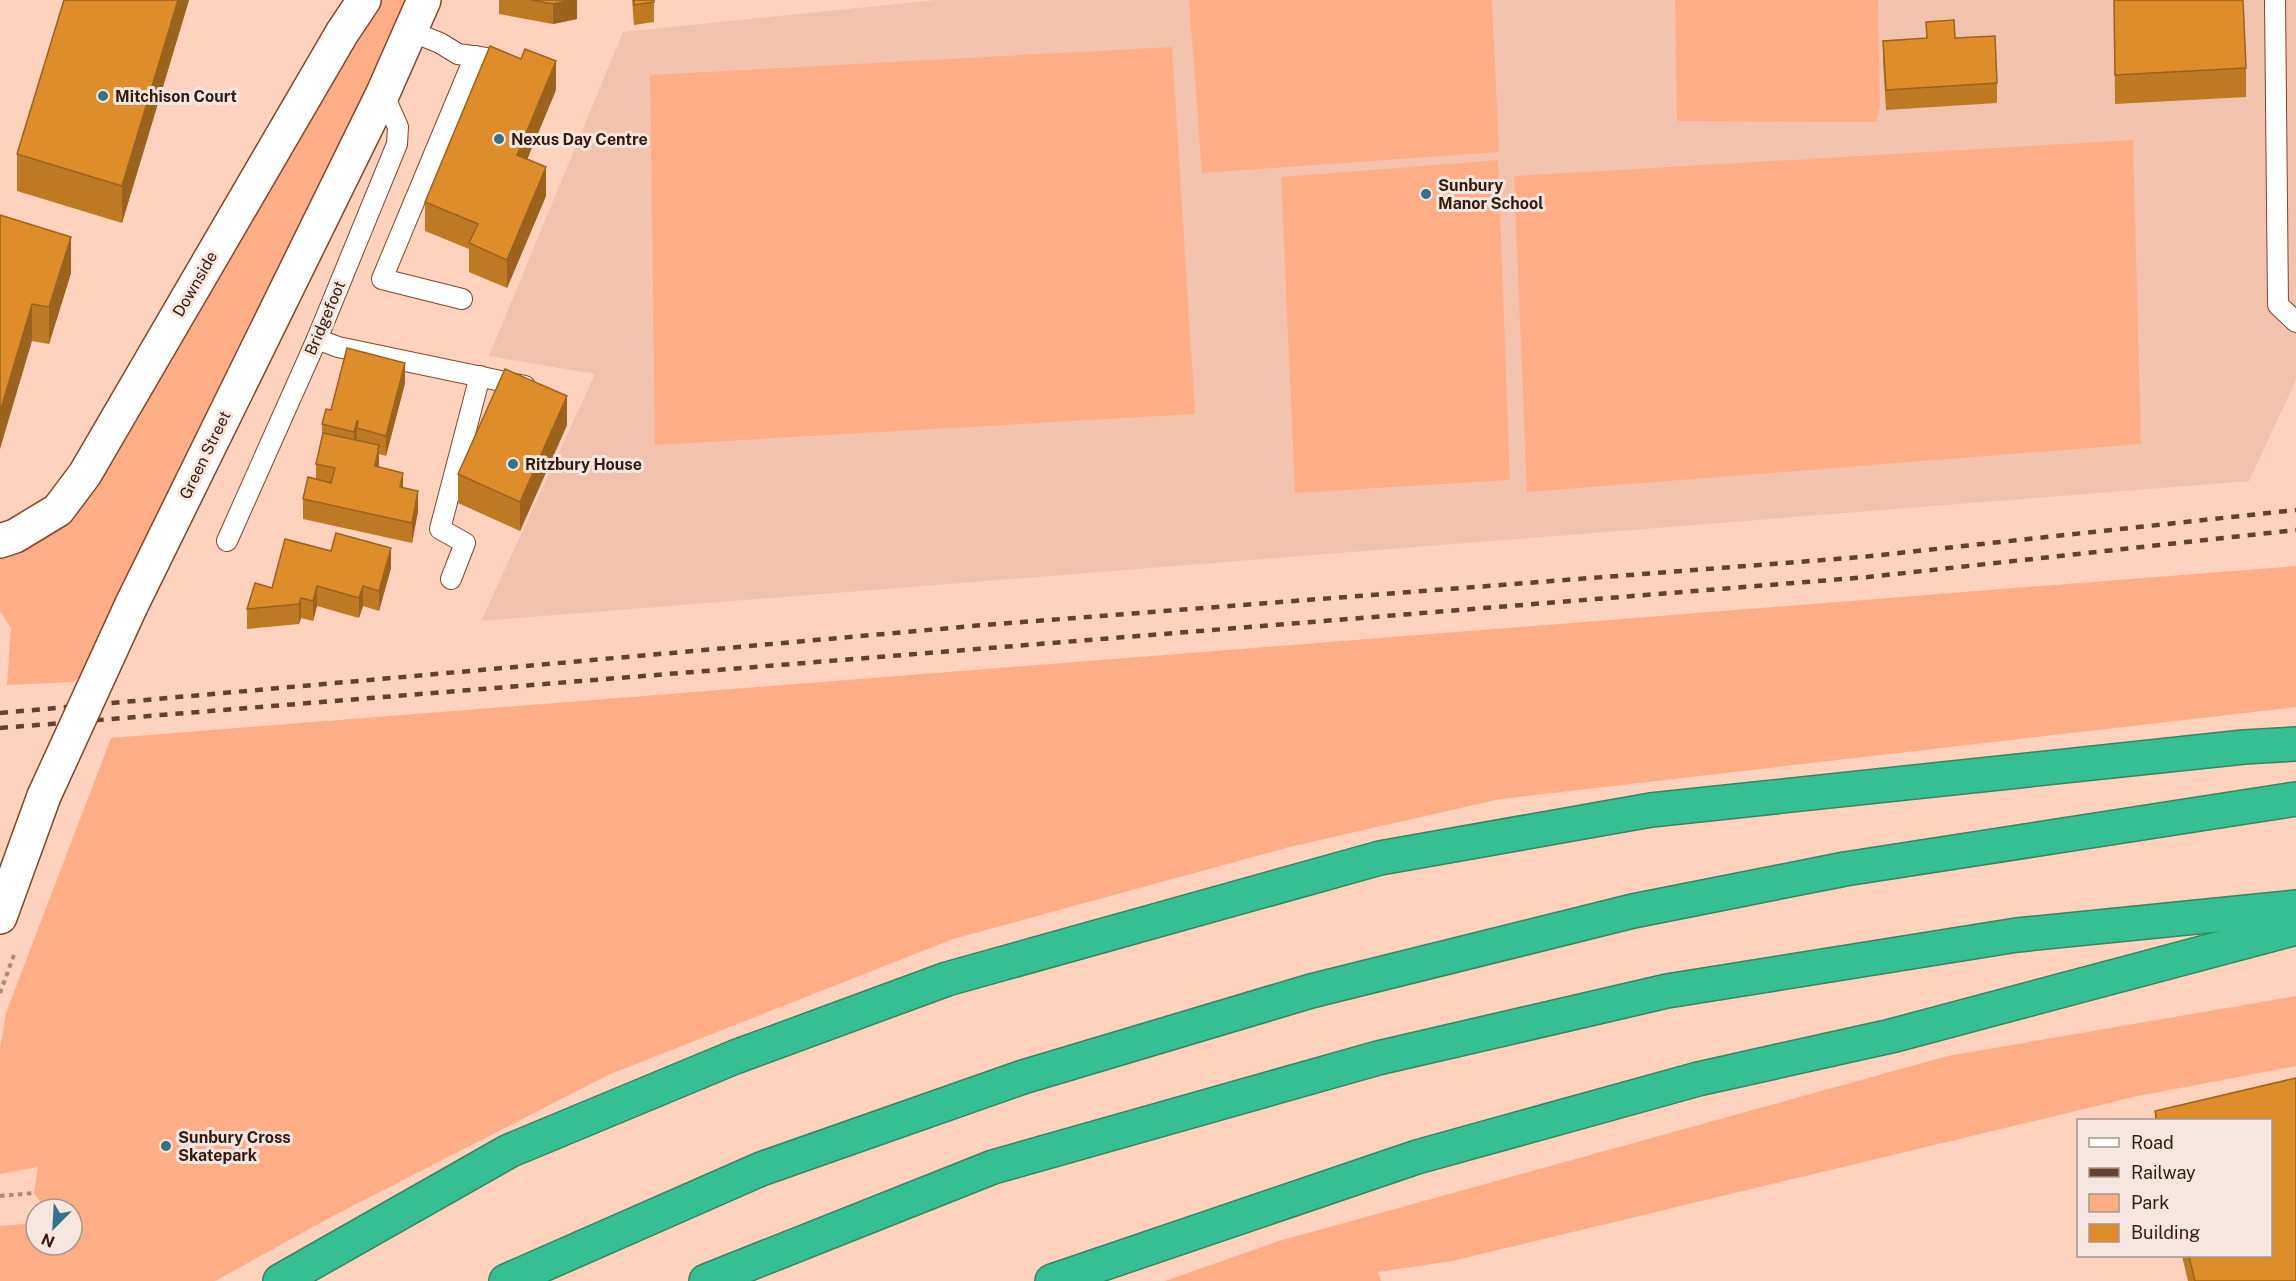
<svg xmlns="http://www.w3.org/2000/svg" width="2296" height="1281" font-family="'Public Sans',sans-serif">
  <rect width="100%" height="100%" fill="#fed2bd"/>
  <polygon fill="#f2c2ac" points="936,0 2296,0 2296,380 2249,481 481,621 595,374 489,356 623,32"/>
  <g fill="#feae87">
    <polygon points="364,0 424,0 106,661 72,682 7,685 11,628 0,611 0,541 58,510"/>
    <polygon points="1189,0 1492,0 1499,152 1202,173"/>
    <polygon points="1675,0 1878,0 1880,103 1877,122 1677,121"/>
    <polygon points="1172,47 1195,414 655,445 650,75"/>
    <polygon points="2133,140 2141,444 1527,492 1514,176"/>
    <polygon points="1498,160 1510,480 1295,493 1281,177"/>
    <polygon points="2296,566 2296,707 1500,799 1289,847 953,939 608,1075 331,1217 215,1281 0,1281 0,1226 36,1223 36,1245 72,1245 72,1209 45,1209 34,1193 38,1167 0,1174 0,1050 6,1013 111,738"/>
    <polygon points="2296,996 2296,1066 2138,1096 1452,1261 1378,1272 1381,1281 1165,1281 1279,1241 1948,1056"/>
  </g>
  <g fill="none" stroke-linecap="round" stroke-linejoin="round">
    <g stroke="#844627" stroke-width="22">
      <g id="service">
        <polyline points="2275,0 2278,305 2296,322"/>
        <polyline points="410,31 440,43 458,54 486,58"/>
        <polyline points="462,299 382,279 475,56"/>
        <polyline points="317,339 338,347 525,386"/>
        <polyline points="227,541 317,339 397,144 398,127 383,93"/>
        <polyline points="451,579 465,543 440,529 480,376"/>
      </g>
    </g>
    <g stroke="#844627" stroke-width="36">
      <polyline id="minor" points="0,541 15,536 58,510 85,474 342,33 364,0"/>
    </g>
    <g stroke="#844627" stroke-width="36">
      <g id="tertiary">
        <polyline points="131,606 383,93 424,0"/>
        <polyline points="0,917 44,796"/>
      </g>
    </g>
    <g stroke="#368563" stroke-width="36">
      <g id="motorway">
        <polyline points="280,1281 509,1151 735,1057 947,979 1380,858 1651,810 2244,747 2296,744"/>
        <polyline points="506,1281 761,1169 1023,1077 1311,991 1633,911 1845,869 2296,799"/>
        <polyline points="706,1281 993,1167 1378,1058 1667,991 2017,935 2296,907"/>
        <polyline points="1052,1281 1417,1157 1698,1079 1891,1036 2296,928"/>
      </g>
    </g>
    <g stroke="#af8977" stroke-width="4" stroke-dasharray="4.5 4.5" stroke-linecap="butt">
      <polyline points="0,993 15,952"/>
      <polyline points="0,1196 34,1193"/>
    </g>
    <use href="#service" stroke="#fff" stroke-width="20"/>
    <use href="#minor" stroke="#fff" stroke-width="33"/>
    <use href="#tertiary" stroke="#fff" stroke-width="33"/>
    <use href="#motorway" stroke="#36bf92" stroke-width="33"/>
    <g stroke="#604132" stroke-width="4.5" stroke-dasharray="8 8" stroke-linecap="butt">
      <polyline points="0,713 984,625 1862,557 2296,510"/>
      <polyline points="0,728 1868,577 2296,530"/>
    </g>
    <g stroke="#844627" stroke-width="36" stroke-linecap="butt">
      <polyline id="tertiary-bridge" points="44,796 131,606"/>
    </g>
    <use href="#tertiary-bridge" stroke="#fff" stroke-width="33"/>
  </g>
  <g fill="#be7923">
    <polygon points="64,0 189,0 122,223 17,191 17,154"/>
    <polygon points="499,0 577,0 577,19 553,24 499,14"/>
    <polygon points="632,0 654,0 654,22 634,25"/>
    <polygon points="2114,0 2246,68 2246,97 2115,104"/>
    <polygon points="1926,22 1955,38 1997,83 1997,103 1886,110 1883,61 1883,41 1926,39"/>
    <polygon points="556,90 527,159 546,196 507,288 469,272 469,249 425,231 425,202"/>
    <polygon points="0,215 71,273 49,344 32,341"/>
    <polygon points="405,383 386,456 379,454 378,467 403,487 418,511 412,543 303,519 303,499 316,479 316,464 322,436 322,424 331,410"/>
    <polygon points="567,425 520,531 458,503 458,474"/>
    <polygon points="391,568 379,611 363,606 359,618 317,606 313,621 301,618 299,624 247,629 247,609 272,588"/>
    <polygon points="2296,1078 2296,1281 2188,1281 2182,1256 2271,1256 2271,1120 2155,1120 2155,1111"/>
  </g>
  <g fill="#9b631d">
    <polygon points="178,0 189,0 122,223 122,186"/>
    <polygon points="571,0 577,0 577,19 553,24 553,4"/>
    <polygon points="556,61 556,90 517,184 517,155"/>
    <polygon points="546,167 546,196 507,288 507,260"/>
    <polygon points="71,237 71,273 49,344 49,307"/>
    <polygon points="32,304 32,341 0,449 0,412"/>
    <polygon points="405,363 405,383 386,456 386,436"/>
    <polygon points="567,396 567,425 520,531 520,502"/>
    <polygon points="357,421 357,441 354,452 354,432"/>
    <polygon points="379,445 379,465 375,486 375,466"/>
    <polygon points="403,473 403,493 400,487"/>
    <polygon points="418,491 418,511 412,543 412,523"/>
    <polygon points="391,548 391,568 379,611 379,591"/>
    <polygon points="317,586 317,606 313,621 313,601"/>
    <polygon points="363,586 363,606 359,618 359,598"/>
    <polygon points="301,598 301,618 299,624 299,604"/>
  </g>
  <g fill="#dd8d29" stroke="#9b631d" stroke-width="1.5">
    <polygon points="64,0 178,0 122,186 17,154"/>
    <polygon points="531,0 571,0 553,4"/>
    <polygon points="634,0 654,0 654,2 634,5"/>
    <polygon points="2114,0 2243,0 2246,68 2115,75"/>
    <polygon points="1954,20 1955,38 1995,36 1997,83 1886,90 1883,41 1927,38 1926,22"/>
    <polygon points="490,46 521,59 525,49 556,61 517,155 546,167 507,260 469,243 478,224 425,202"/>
    <polygon points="0,215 71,237 49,307 32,304 0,412"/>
    <polygon points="347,348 405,363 386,436 357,428 358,421 357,421 354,432 322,424 326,409 331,410"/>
    <polygon points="505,369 567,396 520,502 458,474"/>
    <polygon points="323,433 379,445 375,466 403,473 400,487 418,491 412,523 303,499 308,477 331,483 335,468 316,464"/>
    <polygon points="336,533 391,548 379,591 363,586 359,598 317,586 313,601 301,598 299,604 247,609 255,583 272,588 285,539 331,551"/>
    <polygon points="2296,1078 2296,1281 2195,1281 2189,1256 2271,1256 2271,1120 2157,1120 2155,1111"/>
  </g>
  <g fill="#367289" stroke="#f5e6df" stroke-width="2">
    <circle cx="103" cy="96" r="6"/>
    <circle cx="499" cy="139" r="6"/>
    <circle cx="1426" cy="194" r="6"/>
    <circle cx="513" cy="464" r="6"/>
    <circle cx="166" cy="1146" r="6"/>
  </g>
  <g text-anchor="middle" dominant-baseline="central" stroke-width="6" stroke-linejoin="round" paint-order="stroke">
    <g font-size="16" font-weight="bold" fill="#351a0d" stroke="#f5e6df" text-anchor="start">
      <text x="115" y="96">Mitchison Court</text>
      <text x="511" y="139">Nexus Day Centre</text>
      <text x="1438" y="185">Sunbury<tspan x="1438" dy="18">Manor School</tspan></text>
      <text x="525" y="464">Ritzbury House</text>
      <text x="178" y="1137">Sunbury Cross<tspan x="178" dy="18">Skatepark</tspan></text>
    </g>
    <g font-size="16" fill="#351a0d" stroke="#f5e6df">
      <text transform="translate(195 284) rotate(-60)">Downside</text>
      <text transform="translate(325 318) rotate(-67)">Bridgefoot</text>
      <text transform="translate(205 455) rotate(-64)">Green Street</text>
    </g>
  </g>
  <rect x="2077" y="1119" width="195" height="138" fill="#f5e6df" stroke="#a8948b" stroke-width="1.5"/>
  <rect x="2089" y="1138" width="30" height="9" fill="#ffffff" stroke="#a8948b" stroke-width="1.5"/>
  <text x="2131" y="1149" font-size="18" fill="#351a0d">Road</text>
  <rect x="2089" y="1168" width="30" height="9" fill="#604132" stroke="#a8948b" stroke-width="1.5"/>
  <text x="2131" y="1179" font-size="18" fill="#351a0d">Railway</text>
  <rect x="2089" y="1194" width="30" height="18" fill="#feae87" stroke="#a8948b" stroke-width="1.5"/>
  <text x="2131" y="1209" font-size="18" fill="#351a0d">Park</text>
  <rect x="2089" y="1224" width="30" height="18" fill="#dd8d29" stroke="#a8948b" stroke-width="1.5"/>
  <text x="2131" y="1239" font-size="18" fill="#351a0d">Building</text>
  <g transform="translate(54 1227) rotate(204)"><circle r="28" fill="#f5e6df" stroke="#a8948b" stroke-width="1.5"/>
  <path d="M0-4.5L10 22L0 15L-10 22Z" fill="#367289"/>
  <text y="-9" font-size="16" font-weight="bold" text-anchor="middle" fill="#351a0d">N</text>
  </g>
</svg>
